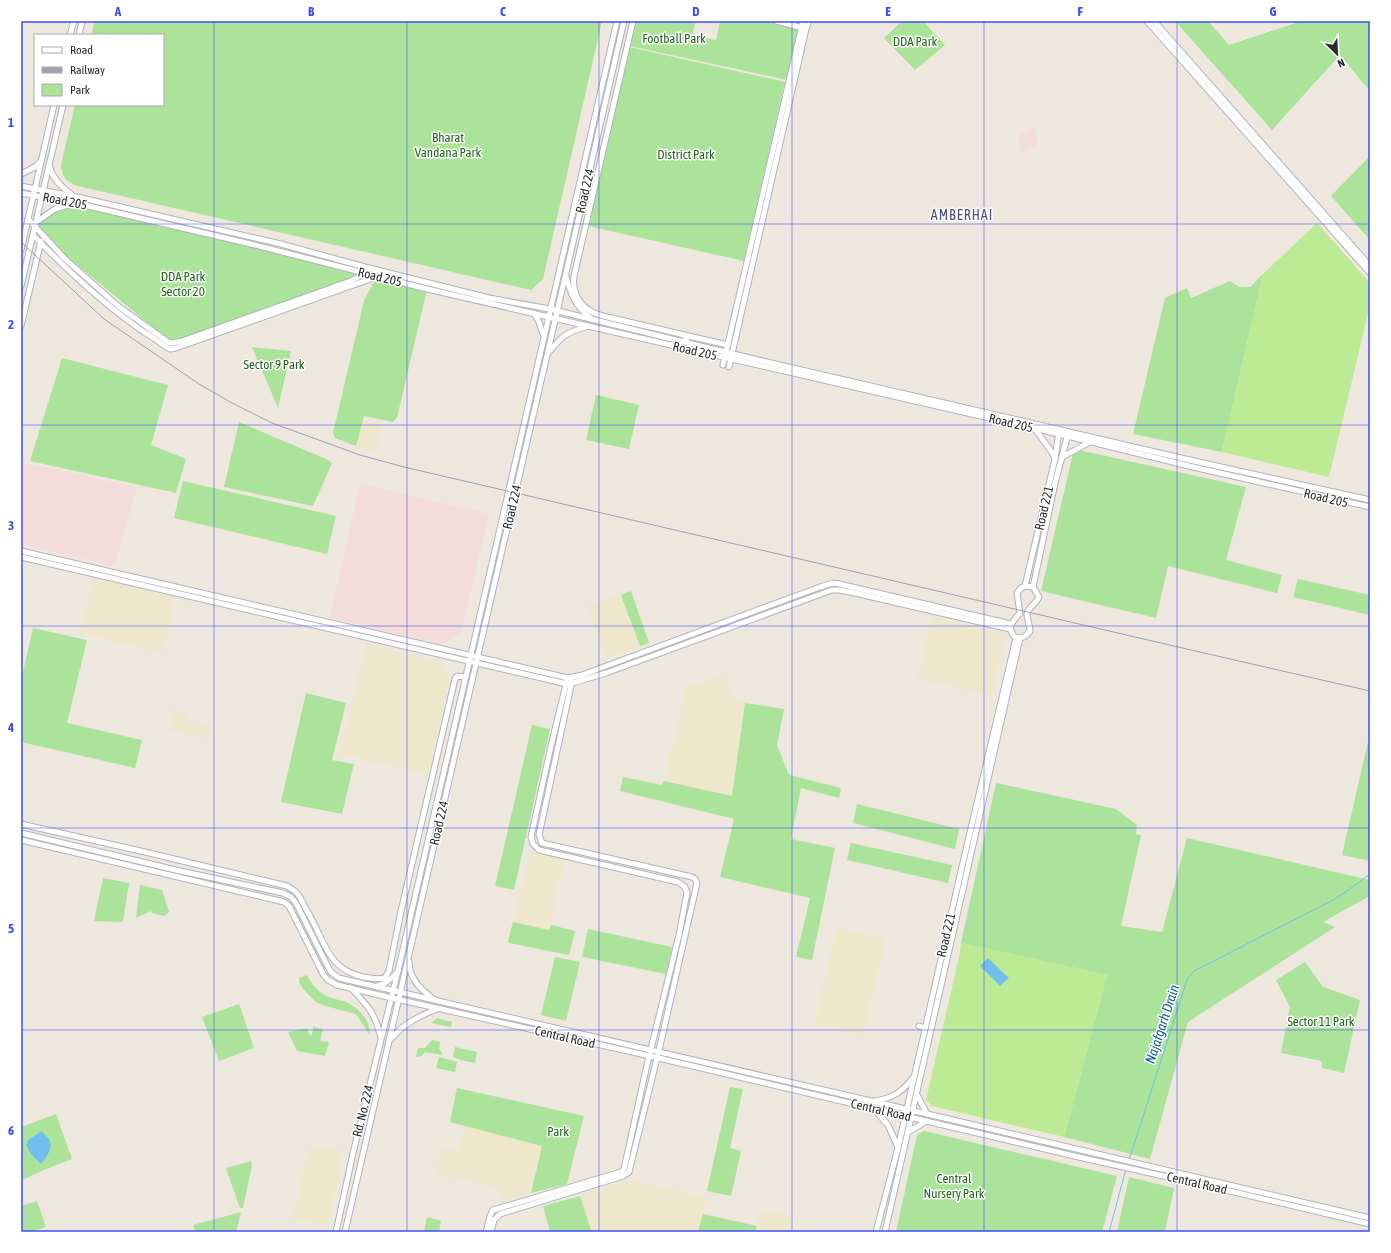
<svg xmlns="http://www.w3.org/2000/svg" width="1391" height="1253" font-family="'Asap Condensed',sans-serif">
  <rect width="100%" height="100%" fill="#ede7dd"/>
  <g fill="#eee7cc">
    <polygon points="363,418 382,423 375,453 355,446"/>
    <polygon points="94,578 176,597 163,653 80,633"/>
    <polygon points="621,595 640,646 606,658 588,607"/>
    <polygon points="932,617 1005,634 992,695 918,679"/>
    <polygon points="366,644 438,661 450,679 428,775 339,754"/>
    <polygon points="723,675 733,699 745,703 732,796 664,781 686,688"/>
    <polygon points="172,710 189,713 187,722 209,727 206,738 168,730"/>
    <polygon points="530,852 564,859 548,930 514,922"/>
    <polygon points="836,928 885,939 864,1034 815,1023"/>
    <polygon points="465,1126 542,1146 531,1193 504,1199 493,1186 436,1174 443,1148 458,1151"/>
    <polygon points="316,1146 340,1151 343,1155 327,1226 293,1219 308,1149"/>
    <polygon points="629,1180 706,1198 698,1232 600,1232 591,1230 580,1196"/>
    <polygon points="761,1210 793,1217 789,1232 755,1232"/>
  </g>
  <g fill="#f3dcda">
    <polygon points="1035,128 1038,145 1021,152 1018,135"/>
    <polygon points="21,462 137,487 114,566 21,544"/>
    <polygon points="360,484 489,514 461,632 442,644 330,618"/>
  </g>
  <g fill="#abe39a">
    <path d="M 95,21 L 602,21 L 543,279 L 531,290 L 78,186 C 67,182 62,178 61,165 L 75,105 L 163,105 L 163,35 L 91,35 Z"/>
    <polygon points="635,21 696,21 688,50 693,36 716,40 720,21 761,21 799,28 787,80 630,46"/>
    <polygon points="902,21 923,21 945,45 915,70 884,38"/>
    <polygon points="1175,21 1208,21 1229,45 1302,21 1370,21 1370,91 1340,55 1272,130"/>
    <polygon points="629,47 785,82 744,261 588,226"/>
    <polygon points="1370,156 1370,240 1331,196"/>
    <polygon points="75,203 361,275 352,280 172,343 43,237 35,226 44,216"/>
    <polygon points="1263,274 1222,452 1133,434 1165,298 1187,288 1191,298 1230,281 1239,287 1250,287"/>
    <polygon points="377,276 427,289 397,418 393,422 364,416 356,446 335,438 333,433 364,301"/>
    <polygon points="252,347 291,351 278,408"/>
    <polygon points="62,358 168,385 151,445 186,459 176,493 30,461"/>
    <polygon points="596,395 639,405 629,449 586,440"/>
    <polygon points="239,422 326,459 332,463 313,506 224,487"/>
    <polygon points="1074,449 1246,487 1226,560 1282,575 1277,593 1168,566 1156,618 1041,591"/>
    <polygon points="183,481 336,516 327,554 174,518"/>
    <polygon points="1298,579 1370,595 1370,615 1293,597"/>
    <polygon points="631,591 649,643 640,646 621,595"/>
    <polygon points="33,628 87,640 67,723 142,740 135,768 21,742 21,680"/>
    <polygon points="306,693 346,703 332,760 354,764 342,814 281,802"/>
    <polygon points="745,703 784,709 777,745 789,775 841,788 839,798 801,788 791,839 835,848 812,960 796,957 810,898 720,877 734,819 620,791 623,777 662,785 664,781 732,796"/>
    <polygon points="532,725 550,729 514,890 495,886"/>
    <polygon points="1370,733 1370,861 1342,855"/>
    <polygon points="996,783 1116,809 1137,825 1136,834 1141,835 1121,926 1162,932 1187,838 1370,880 1370,896 1323,922 1335,927 1188,1022 1150,1159 1064,1137 1107,975 961,943"/>
    <polygon points="857,804 959,829 955,849 853,823"/>
    <polygon points="851,843 952,865 948,883 847,860"/>
    <polygon points="103,878 129,883 123,922 94,921"/>
    <polygon points="140,885 162,890 169,912 164,916 152,913 151,911 136,918"/>
    <polygon points="513,922 549,930 551,925 575,931 569,955 509,943 508,941"/>
    <polygon points="588,929 672,947 666,974 582,957"/>
    <polygon points="555,957 580,962 566,1021 541,1015"/>
    <polygon points="1305,962 1323,987 1360,1000 1344,1073 1322,1068 1322,1061 1281,1053 1290,1007 1276,980"/>
    <path d="M 307,975 C 310,982 315,988 321,993 C 329,999 341,999 350,1004 C 359,1009 372,1023 369,1034 L 356,1014 L 326,1006 L 316,1002 L 304,990 L 299,982 L 299,978 Z"/>
    <polygon points="239,1004 254,1048 219,1061 202,1017"/>
    <polygon points="437,1018 452,1022 451,1027 431,1023"/>
    <path d="M 313,1027 L 323,1029 L 320,1041 L 329,1042 L 325,1056 L 297,1051 L 288,1032 C 295,1030 300,1030 307,1028 L 309,1034 L 312,1035 Z"/>
    <polygon points="432,1040 440,1042 439,1049 442,1052 442,1055 425,1052 422,1056 416,1057 418,1048 425,1048"/>
    <polygon points="455,1047 477,1052 475,1063 461,1060 453,1057"/>
    <polygon points="439,1057 457,1062 455,1072 436,1068"/>
    <polygon points="730,1087 743,1089 730,1148 741,1151 731,1196 707,1191"/>
    <polygon points="457,1088 584,1116 567,1184 531,1193 542,1146 450,1122"/>
    <polygon points="56,1114 72,1159 44,1170 24,1179 21,1179 21,1127"/>
    <polygon points="924,1131 1117,1176 1102,1232 896,1232 917,1135"/>
    <polygon points="251,1161 252,1165 243,1208 240,1208 226,1168"/>
    <polygon points="1129,1177 1174,1188 1165,1232 1117,1232"/>
    <polygon points="580,1196 591,1230 600,1232 550,1232 543,1206"/>
    <polygon points="37,1201 46,1227 30,1232 21,1232 21,1206"/>
    <polygon points="241,1212 236,1232 193,1232 195,1230 193,1225"/>
    <polygon points="703,1214 757,1226 755,1232 698,1232"/>
    <polygon points="427,1217 441,1221 439,1232 424,1232"/>
  </g>
  <g fill="#bdea95">
    <polygon points="1317,223 1370,283 1370,305 1329,477 1222,452 1263,274"/>
    <polygon points="961,943 1107,975 1064,1137 932,1106 926,1100 960,953"/>
  </g>
  <g fill="#71bfee">
    <polygon points="988,958 1009,978 1000,986 980,966"/>
    <path d="M 42,1131 C 44,1134 47,1137 49,1139 C 54,1147 46,1158 41,1164 L 31,1154 L 26,1145 L 28,1140 Z"/>
  </g>
  <g fill="none" stroke-linecap="round" stroke-linejoin="round">
    <g stroke="#71bfee" stroke-width="1">
      <polyline points="1129,1160 1187,980 1194,971 1335,899 1347,891 1370,874"/>
      <polyline points="1109,1232 1126,1169"/>
    </g>
    <g stroke="#b1b2be" stroke-width="7">
      <g id="secondary">
        <path d="M 633,21 L 574,276 C 572,289 577,302 589,310 C 595,315 604,316 612,318 C 636,324 660,329 684,335 L 688,343"/>
        <polyline points="776,21 803,28"/>
        <polyline points="1147,21 1370,273"/>
        <polyline points="1154,21 1370,266"/>
        <polyline points="70,35 74,21"/>
        <polyline points="79,35 82,21"/>
        <path d="M 49,166 C 53,179 61,187 72,195"/>
        <polyline points="21,174 35,167 40,162"/>
        <polyline points="21,186 86,199 281,244 365,267 489,298 550,309 733,354 1194,461 1370,500"/>
        <polyline points="21,193 84,205 251,244 427,289 1059,434 1193,467 1370,507"/>
        <path d="M 28,219 L 64,258 L 118,306 L 168,342 L 172,343 L 182,341 L 331,288 C 341,284 358,281 364,271"/>
        <polyline points="36,222 55,209 74,203"/>
        <path d="M 33,235 C 67,270 103,304 144,332 C 153,337 161,344 170,349 L 176,348 L 376,277"/>
        <polyline points="21,250 54,105"/>
        <path d="M 566,276 C 571,296 576,307 592,319"/>
        <polyline points="21,286 63,105"/>
        <polyline points="534,313 539,322 543,334"/>
        <polyline points="21,326 41,241"/>
        <polyline points="684,335 728,345"/>
        <path d="M 548,353 C 563,335 565,333 588,326"/>
        <polyline points="723,365 803,21"/>
        <polyline points="729,367 806,29 809,21"/>
        <polyline points="1035,429 1051,451 1055,458"/>
        <polyline points="1062,457 1090,442"/>
        <polyline points="21,551 568,678 582,675 820,587 833,583 839,584 1011,624"/>
        <polyline points="21,557 567,684 576,682 606,673 832,590 839,590 855,593 1010,629"/>
        <polyline points="1025,586 1055,459 1059,431"/>
        <path d="M 1025,586 L 1033,587 L 1039,597 C 1036,604 1028,607 1027,614 C 1027,620 1030,625 1030,631 C 1026,637 1020,640 1014,636 C 1006,627 1014,620 1020,613 L 1017,593 L 1021,588 Z"/>
        <polyline points="1033,587 1055,483 1068,434"/>
        <path d="M 21,824 L 145,852 L 287,886 L 295,891 L 300,897 C 305,908 311,917 316,928 C 328,953 334,970 363,977 C 371,978 377,980 385,978 L 389,971 L 401,911 L 455,679 L 457,676 L 466,677"/>
        <polyline points="21,833 180,871 283,893 291,897 296,903 327,965 331,972 339,978 906,1109 1370,1218"/>
        <polyline points="21,840 284,902 289,906 323,974 328,980 337,985 392,998 650,1056 1083,1158 1204,1185 1370,1224"/>
        <path d="M 409,962 C 410,980 421,990 435,1000"/>
        <path d="M 377,986 C 386,984 392,979 398,971"/>
        <path d="M 351,988 C 368,1006 375,1013 381,1038"/>
        <polyline points="919,1026 925,1028"/>
        <path d="M 391,1039 C 403,1024 419,1016 437,1009"/>
        <polyline points="917,1095 927,1114"/>
        <path d="M 875,1101 C 893,1098 902,1092 913,1078"/>
        <polyline points="875,1110 888,1125 898,1147"/>
        <polyline points="908,1132 927,1121"/>
        <polyline points="336,1232 353,1153 398,971 617,21"/>
        <polyline points="345,1232 624,21"/>
        <polyline points="486,1232 490,1216 493,1210 621,1172 624,1169 647,1065 679,935 687,893 685,887 678,882 539,850 533,844 531,837 551,746 567,680"/>
        <polyline points="491,1232 494,1220 500,1214 623,1176 629,1172 660,1046 697,883 695,879 692,877 542,843 539,835 572,681"/>
        <polyline points="876,1232 898,1148 964,858 1016,638"/>
        <polyline points="885,1232 1020,638"/>
      </g>
    </g>
    <use href="#secondary" stroke="#fff" stroke-width="5"/>
    <polyline stroke="#a0a0b5" stroke-width="1" points="21,242 104,319 199,384 232,403 272,423 360,455 404,467 1191,650 1370,691"/>
  </g>
  <path fill="none" stroke="#3e4cf9" stroke-width="1" stroke-opacity="0.55" d="M 214,21 L 214,1232M 407,21 L 407,1232M 599,21 L 599,1232M 792,21 L 792,1232M 984,21 L 984,1232M 1177,21 L 1177,1232M 21,224 L 1370,224M 21,425 L 1370,425M 21,626 L 1370,626M 21,828 L 1370,828M 21,1030 L 1370,1030"/>
  <g text-anchor="middle" dominant-baseline="central" stroke-width="3" stroke-linejoin="round" paint-order="stroke">
    <g font-size="13" fill="#22681b" stroke="#fff">
      <text x="674" y="38">Football Park</text>
      <text x="915" y="41">DDA Park</text>
      <text x="448" y="137">Bharat<tspan x="448" dy="15">Vandana Park</tspan></text>
      <text x="686" y="154">District Park</text>
      <text x="183" y="276">DDA Park<tspan x="183" dy="15">Sector 20</tspan></text>
      <text x="274" y="364">Sector 9 Park</text>
      <text x="1321" y="1021">Sector 11 Park</text>
      <text x="558" y="1131">Park</text>
      <text x="954" y="1178">Central<tspan x="954" dy="15">Nursery Park</tspan></text>
    </g>
    <g font-size="13" fill="#2b2b2b" stroke="#fff">
      <text transform="translate(585 191) rotate(-77)">Road 224</text>
      <text transform="translate(65 201) rotate(11)">Road 205</text>
      <text transform="translate(380 277) rotate(14)">Road 205</text>
      <text transform="translate(695 351) rotate(13)">Road 205</text>
      <text transform="translate(1011 423) rotate(13)">Road 205</text>
      <text transform="translate(1326 498) rotate(13)">Road 205</text>
      <text transform="translate(512 507) rotate(-77)">Road 224</text>
      <text transform="translate(1044 508) rotate(-77)">Road 221</text>
      <text transform="translate(439 823) rotate(-77)">Road 224</text>
      <text transform="translate(946 935) rotate(-77)">Road 221</text>
      <text transform="translate(565 1037) rotate(13)">Central Road</text>
      <text transform="translate(881 1110) rotate(13)">Central Road</text>
      <text transform="translate(363 1111) rotate(-76)">Rd. No. 224</text>
      <text transform="translate(1197 1183) rotate(13)">Central Road</text>
    </g>
    <g font-size="14" letter-spacing="1" fill="#4b4f7b" stroke="#fff">
      <text x="962" y="215">AMBERHAI</text>
    </g>
    <g font-size="14" font-style="italic" fill="#0e5b9b" stroke="#fff">
      <text transform="translate(1162 1024) rotate(-72)">Najafgarh Drain</text>
    </g>
  </g>
  <rect width="1391" height="1253" fill="none" stroke="#ffffff" stroke-width="44"/>
  <rect x="34" y="34" width="130" height="72" fill="#ffffff" stroke="#aaaaaa"/>
  <rect x="42" y="47" width="20" height="6" fill="#ffffff" stroke="#aaaaaa"/>
  <text x="70" y="54" font-size="12" fill="#2b2b2b">Road</text>
  <rect x="42" y="67" width="20" height="6" fill="#a0a0b5" stroke="#aaaaaa"/>
  <text x="70" y="74" font-size="12" fill="#2b2b2b">Railway</text>
  <rect x="42" y="84" width="20" height="12" fill="#abe39a" stroke="#aaaaaa"/>
  <text x="70" y="94" font-size="12" fill="#2b2b2b">Park</text>
  <g transform="translate(1337 54) rotate(156)" stroke="#ffffff" stroke-width="3" paint-order="stroke">
  <path d="M0-3L7 15L0 10L-7 15Z" fill="#2b2b2b"/>
  <text y="-6" font-size="11" font-weight="bold" text-anchor="middle" fill="#2b2b2b">N</text>
  </g>
  <rect x="22" y="22" width="1347" height="1209" fill="none" stroke="#3e4cf9" stroke-width="1.5"/>
  <g font-size="13" text-anchor="middle" font-weight="bold" fill="#3e4cf9">
    <text x="118" y="16">A</text>
    <text x="311" y="16">B</text>
    <text x="503" y="16">C</text>
    <text x="696" y="16">D</text>
    <text x="888" y="16">E</text>
    <text x="1080" y="16">F</text>
    <text x="1273" y="16">G</text>
    <text x="11" y="127">1</text>
    <text x="11" y="329">2</text>
    <text x="11" y="530">3</text>
    <text x="11" y="732">4</text>
    <text x="11" y="933">5</text>
    <text x="11" y="1135">6</text>
  </g>
</svg>
